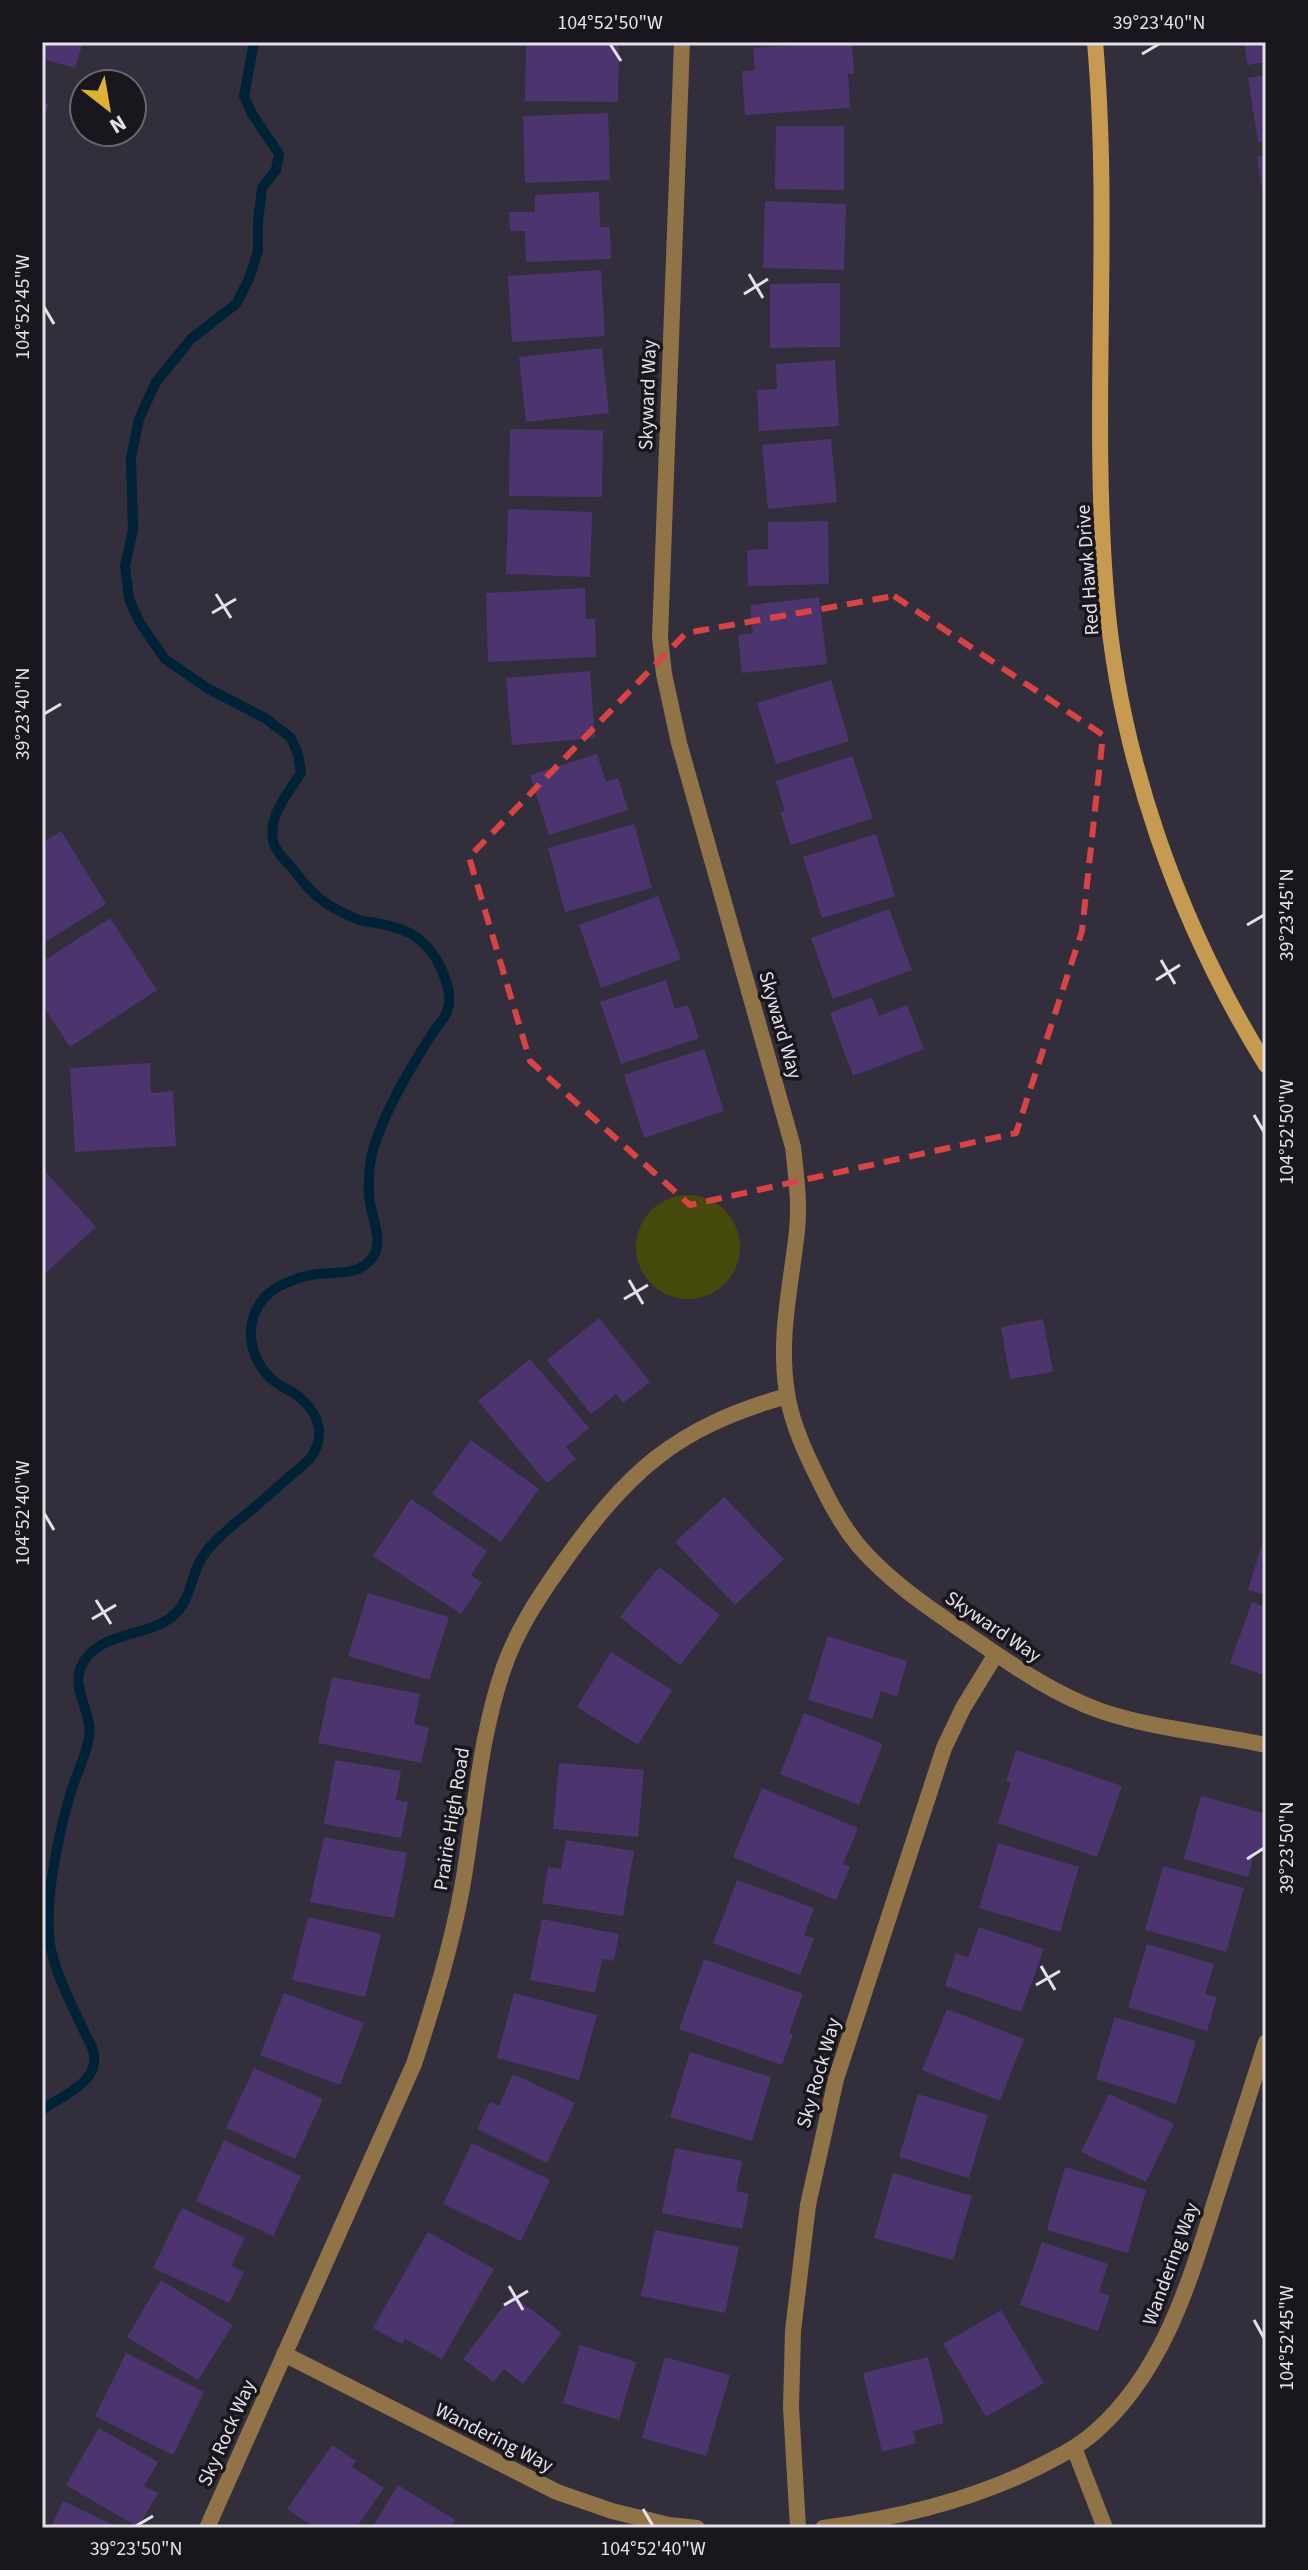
<svg xmlns="http://www.w3.org/2000/svg" width="1308" height="2570" font-family="'Source Sans 3',sans-serif">
  <rect width="100%" height="100%" fill="#322e3b"/>
  <circle fill="#45490b" cx="688" cy="1247" r="52"/>
  <g fill="none" stroke-linecap="round" stroke-linejoin="round">
    <path stroke="#002237" stroke-width="10" d="M 42,2110 C 58,2098 92,2085 94,2063 C 96,2049 88,2041 83,2029 C 71,2003 55,1973 50,1944 C 44,1901 58,1837 70,1795 C 75,1776 86,1757 89,1737 C 93,1714 71,1688 81,1667 C 96,1631 146,1638 173,1616 C 193,1599 190,1571 206,1552 C 218,1536 235,1524 250,1511 C 270,1494 290,1476 310,1459 C 326,1436 320,1414 298,1396 C 291,1390 280,1387 273,1380 C 249,1359 243,1325 263,1299 C 273,1286 300,1276 317,1274 C 338,1271 357,1277 372,1258 C 386,1241 369,1214 369,1194 C 368,1174 370,1154 378,1135 C 391,1100 412,1065 432,1034 C 437,1026 446,1017 448,1009 C 452,995 446,980 441,968 C 428,941 410,929 381,924 C 373,922 364,922 357,919 C 325,906 313,896 292,868 C 286,861 277,853 274,844 C 266,818 288,793 301,773 L 298,754 L 291,738 L 265,718 L 207,688 L 165,659 L 140,623 L 129,599 L 125,566 L 133,530 L 131,458 L 139,419 L 156,382 L 191,339 L 236,304 L 249,279 L 258,251 L 258,222 L 262,188 L 276,170 L 279,154 L 252,114 L 244,96 L 254,42"/>
  </g>
  <g fill="#4c356e">
    <polygon points="42,42 83,42 75,68 42,59"/>
    <polygon points="526,42 619,42 618,102 525,101"/>
    <polygon points="834,42 852,42 854,74 848,74 850,108 745,115 742,71 755,70 753,48"/>
    <polygon points="1244,42 1266,42 1266,62 1248,65"/>
    <polygon points="1266,75 1266,141 1258,142 1248,78"/>
    <polygon points="42,102 49,104 43,123 42,123"/>
    <polygon points="608,113 610,180 525,183 523,116"/>
    <polygon points="776,126 844,126 844,190 775,189"/>
    <polygon points="1266,155 1266,202 1264,202 1257,157"/>
    <polygon points="599,192 600,227 610,227 611,259 526,262 525,231 510,231 509,212 535,212 535,195"/>
    <polygon points="765,201 846,204 844,270 763,268"/>
    <polygon points="601,270 605,336 512,342 508,276"/>
    <polygon points="840,283 840,347 770,348 770,284"/>
    <polygon points="602,348 609,413 526,422 519,357"/>
    <polygon points="835,360 839,426 759,431 757,390 777,389 776,364"/>
    <polygon points="510,429 603,430 602,497 509,496"/>
    <polygon points="831,439 837,502 768,509 762,445"/>
    <polygon points="508,509 592,512 590,577 506,574"/>
    <polygon points="828,521 829,584 748,586 747,550 768,549 768,522"/>
    <polygon points="585,588 586,619 595,619 596,657 488,662 486,593"/>
    <polygon points="819,597 827,664 742,673 738,635 753,633 750,605"/>
    <polygon points="590,671 595,738 512,745 506,678"/>
    <polygon points="831,680 849,741 776,764 757,703"/>
    <polygon points="597,754 606,782 618,778 628,810 549,835 530,775"/>
    <polygon points="852,756 873,818 791,845 780,812 785,811 776,781"/>
    <polygon points="634,824 652,888 565,912 548,848"/>
    <polygon points="61,831 106,904 42,944 42,843"/>
    <polygon points="876,834 895,896 822,918 803,857"/>
    <polygon points="658,896 681,959 601,988 579,925"/>
    <polygon points="889,909 912,970 833,999 811,938"/>
    <polygon points="110,918 157,990 70,1047 42,1004 42,962"/>
    <polygon points="666,980 675,1009 688,1005 699,1038 621,1064 600,1002"/>
    <polygon points="872,997 879,1016 907,1005 924,1049 853,1076 830,1013"/>
    <polygon points="704,1049 724,1111 644,1138 624,1075"/>
    <polygon points="150,1063 151,1093 173,1091 176,1146 75,1152 70,1068"/>
    <polygon points="42,1168 96,1227 42,1276"/>
    <polygon points="599,1318 650,1382 623,1403 616,1394 591,1414 547,1360"/>
    <polygon points="1043,1319 1053,1372 1010,1379 1001,1327"/>
    <polygon points="530,1359 589,1428 566,1447 576,1459 547,1483 478,1401"/>
    <polygon points="471,1440 539,1489 501,1542 432,1494"/>
    <polygon points="724,1497 784,1559 735,1605 675,1542"/>
    <polygon points="411,1499 487,1551 471,1575 482,1583 461,1614 373,1556"/>
    <polygon points="1265,1534 1266,1534 1266,1595 1248,1590"/>
    <polygon points="659,1567 720,1615 680,1665 620,1617"/>
    <polygon points="368,1593 449,1617 429,1680 348,1656"/>
    <polygon points="1252,1602 1266,1607 1266,1676 1230,1663"/>
    <polygon points="828,1636 907,1661 897,1697 881,1691 872,1719 808,1700"/>
    <polygon points="611,1652 672,1690 638,1745 577,1707"/>
    <polygon points="332,1677 420,1694 414,1724 429,1728 421,1763 318,1743"/>
    <polygon points="804,1713 883,1744 859,1805 780,1774"/>
    <polygon points="1016,1750 1122,1786 1097,1857 998,1823 1011,1782 1006,1781"/>
    <polygon points="335,1760 401,1771 396,1800 408,1802 401,1838 324,1824"/>
    <polygon points="559,1763 644,1770 638,1837 553,1829"/>
    <polygon points="762,1788 858,1828 843,1864 850,1867 836,1900 733,1857"/>
    <polygon points="1201,1796 1266,1814 1266,1853 1255,1850 1248,1877 1184,1859"/>
    <polygon points="324,1837 407,1853 394,1918 310,1902"/>
    <polygon points="566,1840 634,1851 623,1916 542,1903 548,1867 561,1869"/>
    <polygon points="998,1843 1079,1867 1060,1932 979,1908"/>
    <polygon points="1163,1866 1244,1888 1226,1952 1145,1930"/>
    <polygon points="737,1880 814,1908 804,1935 814,1939 800,1975 713,1943"/>
    <polygon points="308,1917 381,1934 365,1997 292,1980"/>
    <polygon points="542,1919 619,1934 614,1961 602,1959 595,1993 530,1980"/>
    <polygon points="979,1927 1044,1949 1021,2012 945,1986 956,1953 968,1958"/>
    <polygon points="1147,1944 1214,1964 1205,1994 1217,1997 1207,2031 1128,2007"/>
    <polygon points="704,1959 803,1994 789,2033 793,2034 782,2065 679,2029"/>
    <polygon points="284,1993 364,2023 340,2085 260,2055"/>
    <polygon points="514,1993 597,2015 579,2080 497,2058"/>
    <polygon points="947,2009 1024,2039 1000,2101 922,2070"/>
    <polygon points="1115,2017 1196,2041 1176,2104 1096,2079"/>
    <polygon points="690,2052 771,2077 752,2141 670,2117"/>
    <polygon points="254,2068 323,2099 295,2159 226,2128"/>
    <polygon points="513,2074 575,2103 547,2163 477,2129 490,2102 499,2106"/>
    <polygon points="918,2094 988,2115 969,2178 899,2157"/>
    <polygon points="1109,2094 1174,2124 1146,2182 1081,2152"/>
    <polygon points="224,2140 301,2176 273,2236 196,2201"/>
    <polygon points="472,2143 550,2180 521,2241 443,2204"/>
    <polygon points="675,2148 742,2161 736,2191 749,2194 742,2229 662,2213"/>
    <polygon points="1065,2167 1146,2190 1128,2253 1047,2230"/>
    <polygon points="893,2173 972,2196 953,2260 874,2238"/>
    <polygon points="182,2208 245,2238 231,2266 244,2272 229,2303 153,2268"/>
    <polygon points="655,2230 739,2247 725,2313 641,2296"/>
    <polygon points="428,2232 494,2269 442,2359 405,2339 402,2344 373,2328"/>
    <polygon points="1042,2242 1108,2264 1099,2292 1110,2296 1098,2331 1020,2305"/>
    <polygon points="161,2280 233,2325 198,2380 127,2337"/>
    <polygon points="512,2295 562,2333 523,2384 504,2369 494,2382 463,2359"/>
    <polygon points="1001,2310 1044,2383 986,2417 943,2344"/>
    <polygon points="580,2345 636,2362 619,2420 563,2403"/>
    <polygon points="126,2353 204,2392 173,2455 95,2416"/>
    <polygon points="665,2357 730,2375 706,2456 642,2438"/>
    <polygon points="928,2357 944,2423 913,2431 916,2443 882,2452 863,2373"/>
    <polygon points="99,2428 158,2462 144,2486 158,2493 138,2527 66,2485"/>
    <polygon points="332,2445 356,2461 352,2467 384,2488 356,2528 315,2528 287,2509"/>
    <polygon points="398,2485 455,2520 450,2528 372,2528"/>
    <polygon points="63,2501 120,2528 50,2528"/>
  </g>
  <g fill="none" stroke-linecap="round" stroke-linejoin="round">
    <g stroke="#907448" stroke-width="16">
      <path d="M 682,42 L 660,637 L 664,674 L 679,743 L 793,1147 C 796,1175 800,1203 797,1231 C 791,1286 778,1337 787,1393 C 791,1420 803,1448 815,1472 C 827,1497 840,1523 858,1545 C 892,1585 937,1613 980,1643 C 1018,1669 1056,1695 1101,1711 C 1154,1729 1211,1733 1266,1745"/>
      <polyline points="284,2354 557,2492 612,2511 669,2525 697,2528"/>
      <polyline points="1074,2448 1105,2528"/>
      <path d="M 207,2528 L 414,2064 C 433,2006 451,1948 462,1888 C 475,1815 479,1738 504,1667 C 517,1630 538,1598 560,1567 C 627,1472 674,1428 787,1396"/>
      <polyline points="798,2528 791,2407 793,2331 808,2205 836,2079 944,1748 963,1708 996,1654"/>
      <path d="M 823,2528 C 898,2518 971,2501 1038,2467 C 1058,2457 1078,2447 1095,2432 C 1164,2371 1189,2283 1216,2198 C 1233,2146 1249,2094 1266,2042"/>
    </g>
    <path stroke="#c69a50" stroke-width="16" d="M 1095,42 C 1111,225 1091,410 1106,593 C 1119,757 1179,925 1266,1065"/>
  </g>
  <path fill="none" stroke="#d84445" stroke-width="6" stroke-dasharray="16 10" stroke-linejoin="round" d="M 894,596 L 1103,735 L 1082,931 L 1016,1133 L 690,1205 L 530,1061 L 469,857 L 686,633 Z"/>
  <path fill="none" stroke="#e3e0e9" stroke-width="3" d="M 610,44 L 621,61M 1142,54 L 1159,44M 749,274 L 763,298M 744,294 L 768,279M 44,307 L 54,324M 216,594 L 231,618M 212,613 L 236,599M 44,714 L 61,704M 1247,925 L 1264,915M 1161,960 L 1175,984M 1156,980 L 1180,965M 1254,1115 L 1264,1132M 629,1280 L 643,1304M 624,1299 L 648,1285M 44,1513 L 54,1530M 96,1600 L 111,1624M 92,1619 L 116,1605M 1247,1859 L 1264,1848M 1041,1966 L 1055,1990M 1036,1985 L 1060,1971M 509,2286 L 523,2310M 504,2305 L 528,2291M 1254,2320 L 1264,2338M 643,2509 L 653,2526M 136,2526 L 153,2516"/>
  <g text-anchor="middle" dominant-baseline="central" stroke-width="7" stroke-linejoin="round" paint-order="stroke">
    <g font-size="20" fill="#e3e0e9" stroke="#19171d">
      <text transform="translate(648 395) rotate(-88)">Skyward Way</text>
      <text transform="translate(1088 570) rotate(-94)">Red Hawk Drive</text>
      <text transform="translate(780 1025) rotate(74)">Skyward Way</text>
      <text transform="translate(993 1627) rotate(34)">Skyward Way</text>
      <text transform="translate(452 1819) rotate(-81)">Prairie High Road</text>
      <text transform="translate(819 2073) rotate(-74)">Sky Rock Way</text>
      <text transform="translate(1171 2264) rotate(-70)">Wandering Way</text>
      <text transform="translate(227 2433) rotate(-66)">Sky Rock Way</text>
      <text transform="translate(494 2438) rotate(27)">Wandering Way</text>
    </g>
  </g>
  <rect width="1308" height="2570" fill="none" stroke="#19171d" stroke-width="88"/>
  <g transform="translate(108 108) rotate(149)"><circle r="38" fill="#19171d" stroke="#6a676f" stroke-width="2"/>
  <path d="M0-6L14 30L0 20L-14 30Z" fill="#dcb233"/>
  <text y="-12" font-size="22" font-weight="bold" text-anchor="middle" fill="#e3e0e9">N</text>
  </g>
  <rect x="44" y="44" width="1220" height="2482" fill="none" stroke="#e3e0e9" stroke-width="3"/>
  <g font-size="20" text-anchor="middle" fill="#e3e0e9">
    <text x="610" y="29">104°52'50"W</text>
    <text x="1159" y="29">39°23'40"N</text>
    <text transform="translate(22 307) rotate(-90)" y="7">104°52'45"W</text>
    <text transform="translate(22 714) rotate(-90)" y="7">39°23'40"N</text>
    <text transform="translate(1286 915) rotate(-90)" y="7">39°23'45"N</text>
    <text transform="translate(1286 1132) rotate(-90)" y="7">104°52'50"W</text>
    <text transform="translate(22 1513) rotate(-90)" y="7">104°52'40"W</text>
    <text transform="translate(1286 1848) rotate(-90)" y="7">39°23'50"N</text>
    <text transform="translate(1286 2338) rotate(-90)" y="7">104°52'45"W</text>
    <text x="136" y="2555">39°23'50"N</text>
    <text x="653" y="2555">104°52'40"W</text>
  </g>
</svg>
